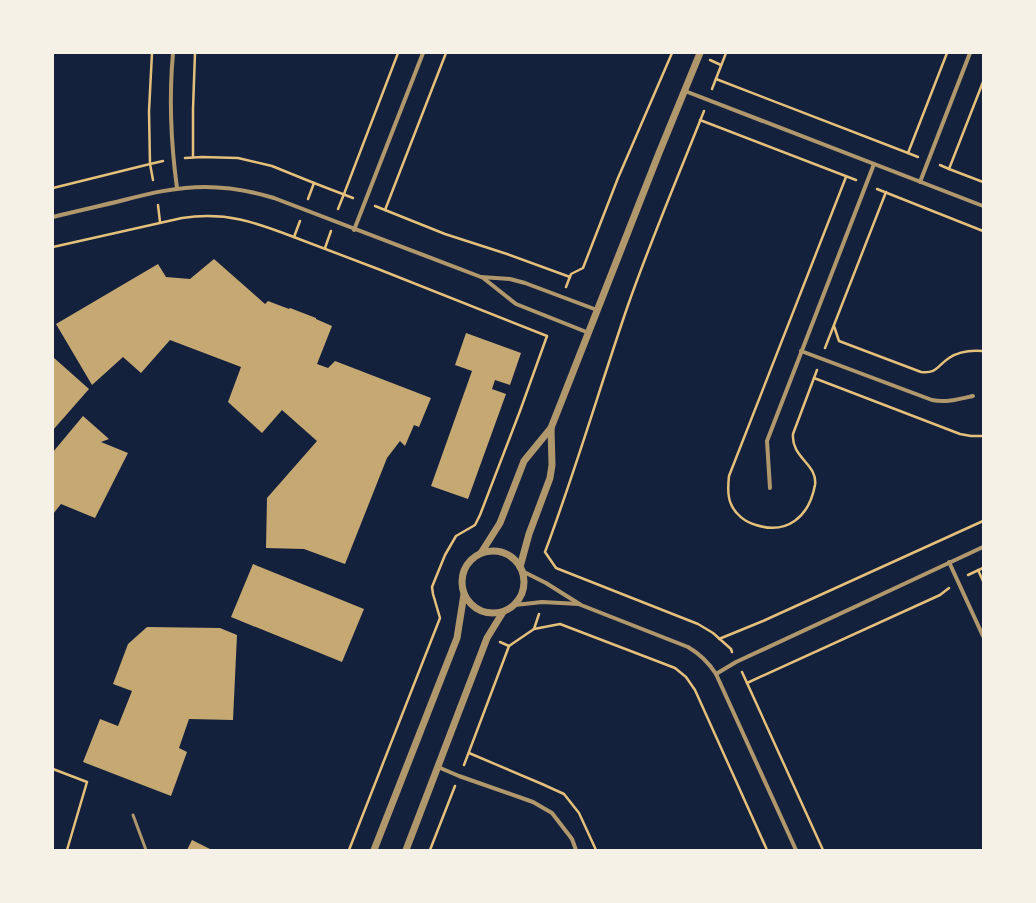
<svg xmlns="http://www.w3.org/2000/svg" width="1036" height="903" font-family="'Alegreya Sans',sans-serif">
  <rect width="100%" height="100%" fill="#14213d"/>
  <g fill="#c6a872">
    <polygon points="214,259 265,304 268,301 289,309 290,308 316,318 316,319 332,326 317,364 328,368 335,361 431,398 419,427 414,425 405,446 400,441 387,458 345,564 304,549 266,548 267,498 317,441 282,410 262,433 228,402 241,367 170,340 141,373 123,357 92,385 56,324 158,264 166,277 190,279"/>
    <polygon points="466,333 521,353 510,385 495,380 492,389 506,394 468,499 431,486 472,371 455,365"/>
    <polygon points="53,357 89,389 53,430"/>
    <polygon points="83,416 109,439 101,442 128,453 95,518 61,504 53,514 53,452"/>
    <polygon points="253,564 364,609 342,662 231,617"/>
    <polygon points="147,627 220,628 237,635 233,720 189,719 179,748 187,752 171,796 83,762 100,719 118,726 132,691 113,684 128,644"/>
    <polygon points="192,840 212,850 187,850"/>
  </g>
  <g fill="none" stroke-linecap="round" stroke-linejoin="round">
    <g stroke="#e5c07b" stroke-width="2.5">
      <polyline points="710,60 721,65"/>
      <polyline points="716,79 908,153"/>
      <polyline points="712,89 726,53"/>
      <path d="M 704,111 C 678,177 650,242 627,308 C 599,390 575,472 545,552 L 556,568 L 698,624 L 713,633 L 731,649 L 732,652"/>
      <polyline points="700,120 856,180"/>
      <polyline points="193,157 193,109 195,53"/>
      <polyline points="918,157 908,153 947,53"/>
      <polyline points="185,158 202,157 238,158 272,166 314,183"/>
      <polyline points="940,165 949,169 983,82"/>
      <polyline points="949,169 983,182"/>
      <polyline points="153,180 150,164 163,161"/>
      <polyline points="53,188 150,164 149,111 152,53"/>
      <polyline points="877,189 983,231"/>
      <polyline points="308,199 314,183 353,198"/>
      <polyline points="158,205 160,222"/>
      <polyline points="375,206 445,234 507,254 570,277"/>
      <polyline points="338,209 344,194 398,53"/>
      <polyline points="385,210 446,53"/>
      <polyline points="294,237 300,221"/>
      <path d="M 53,247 L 182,218 C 228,211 257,223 299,239 C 326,249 352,259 378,269 C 435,292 491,314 547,336 L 520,411 L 480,515 L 475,525 L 456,536 L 445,555 L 432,587 L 433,594 L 440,618 L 349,850"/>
      <polyline points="325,248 331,231"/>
      <polyline points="566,287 571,274 583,268 618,178 672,53"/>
      <path d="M 834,326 L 839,341 L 921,372 C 937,374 937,366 949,358 C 959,351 971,350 983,351"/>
      <polyline points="825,348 886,192"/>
      <path d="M 817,370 L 793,434 C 791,458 818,464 815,485 C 809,517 787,535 756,525 C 745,522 735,514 731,504 C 727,496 728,485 729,476 L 846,177"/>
      <polyline points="814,378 960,434 971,436 983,436"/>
      <polyline points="978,570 983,581"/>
      <polyline points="968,575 983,568"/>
      <polyline points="534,629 560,624 675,668 686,677 695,690 767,850"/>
      <polyline points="719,639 763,621 983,521"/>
      <polyline points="500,642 509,646"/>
      <polyline points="742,672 823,850"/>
      <polyline points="747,683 940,595 949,588"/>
      <polyline points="469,753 542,784 564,794 579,813 596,850"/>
      <polyline points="464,765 509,646 534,629 539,614"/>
      <polyline points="53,769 87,782 67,850"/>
      <polyline points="430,850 455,786"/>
    </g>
    <polyline stroke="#b1986c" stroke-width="3" points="133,815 146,850"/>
    <g stroke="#b1986c" stroke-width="4">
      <path d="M 173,53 C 169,97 171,144 177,188"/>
      <polyline points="685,91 983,206"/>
      <polyline points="920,182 970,53"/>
      <path d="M 53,217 C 77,211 100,206 124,200 C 151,193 177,187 205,187 C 229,187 251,191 274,198 L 481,277 L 510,279 L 525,283 L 597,310"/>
      <polyline points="354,230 423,53"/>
      <polyline points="482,277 516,304 589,333"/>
      <path d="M 801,351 L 932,400 C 946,403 960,399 973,396"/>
      <polyline points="770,488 767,441 874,164"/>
      <polyline points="949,562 983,636"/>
      <path d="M 522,571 L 546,583 L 581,605 L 688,647 C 700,654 709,663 716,674 L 796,850"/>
      <polyline points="515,605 542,602 579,604"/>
      <polyline points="716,674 736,662 891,590 983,547"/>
      <polyline points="438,767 459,776 533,802 552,813 572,839 576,850"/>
    </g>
    <g stroke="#b1986c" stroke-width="7">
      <circle cx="493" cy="582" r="31"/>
      <polyline points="481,553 500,523 524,461 551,428 659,153 700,53"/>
      <polyline points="520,567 529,534 550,478 552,465 551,428"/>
      <polyline points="374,850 457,638 464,594"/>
      <polyline points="406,850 487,638 503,612"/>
    </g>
  </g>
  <rect width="1036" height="903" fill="none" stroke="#f6f1e7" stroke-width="108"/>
</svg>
